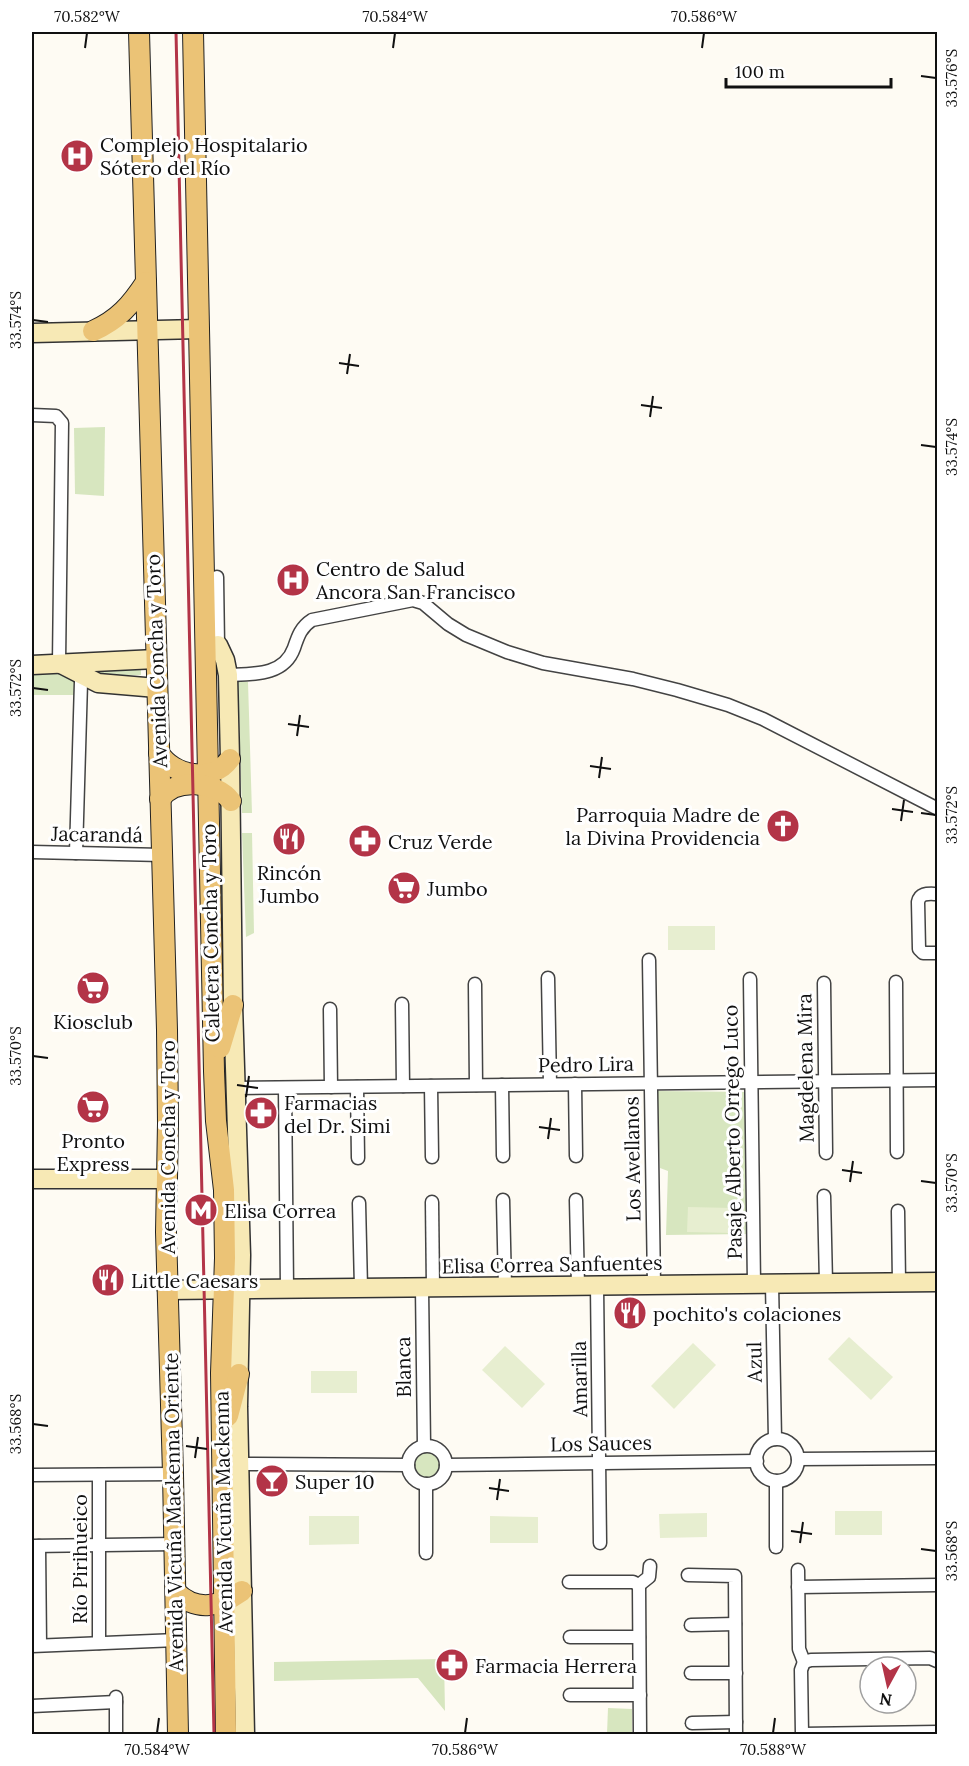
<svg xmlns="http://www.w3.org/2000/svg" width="969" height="1766" font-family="Lora,serif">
  <rect width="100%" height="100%" fill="#fefbf3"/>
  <g fill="#d7e6bf">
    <polygon points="105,427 104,496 75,494 74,428"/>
    <polygon points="141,663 141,675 106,676 79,666"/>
    <polygon points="70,671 78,682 78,695 32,695 32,672"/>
    <polygon points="238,682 248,682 252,813 242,813"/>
    <polygon points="242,833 252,833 254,933 246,937"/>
    <polygon points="657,1091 745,1092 748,1234 666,1235 668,1171 660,1168"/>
    <circle cx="427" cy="1465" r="16"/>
    <polygon points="444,1659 445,1711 418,1678 274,1681 274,1662"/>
    <polygon points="608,1708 632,1709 632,1734 607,1734"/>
  </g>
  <g fill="#e7eed0">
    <rect x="668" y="926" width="47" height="24"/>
    <polygon points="688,1207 733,1208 733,1233 687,1232"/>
    <polygon points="849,1337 893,1377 871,1400 828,1359"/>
    <polygon points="693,1343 716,1365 674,1409 651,1386"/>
    <polygon points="505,1346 545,1384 522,1408 482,1370"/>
    <rect x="311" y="1371" width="46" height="22"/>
    <rect x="835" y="1511" width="47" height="24"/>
    <polygon points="707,1513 707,1537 660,1538 659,1514"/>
    <polygon points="309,1516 359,1516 359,1544 309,1545"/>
    <polygon points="490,1516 538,1517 538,1543 490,1543"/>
  </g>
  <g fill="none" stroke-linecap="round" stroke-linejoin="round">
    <g stroke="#434343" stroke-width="15">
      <g id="street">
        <polyline points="32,415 56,416 62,423 59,663"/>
        <polyline points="217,577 218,645"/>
        <path d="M 228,675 C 253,674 284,676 294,648 C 298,636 301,627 312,620 L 413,600 L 423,603 L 448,624 L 466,635 L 507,652 L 543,663 L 633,679 L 677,690 L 728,705 L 763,719 L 938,809"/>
        <polyline points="32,852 162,855"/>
        <polyline points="76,853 81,682 83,677"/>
        <path d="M 938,894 C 929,894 920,892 918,902 L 919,949 L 923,953 L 938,953"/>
        <polyline points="649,960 654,1285"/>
        <polyline points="548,978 550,1084"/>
        <polyline points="750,979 754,1284"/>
        <polyline points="896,982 897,1152"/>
        <polyline points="824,983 826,1153"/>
        <polyline points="475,984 476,1085"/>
        <polyline points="402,1004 403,1086"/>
        <polyline points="330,1009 331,1087"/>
        <polyline points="575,1084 576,1156"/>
        <polyline points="502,1085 503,1156"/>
        <polyline points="431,1086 432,1157"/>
        <polyline points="357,1087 358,1158"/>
        <polyline points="236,1088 938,1080"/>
        <polyline points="285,1088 287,1289"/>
        <polyline points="824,1196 826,1283"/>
        <polyline points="503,1200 505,1287"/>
        <polyline points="576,1200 578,1286"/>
        <polyline points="432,1202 433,1288"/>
        <polyline points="359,1203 361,1288"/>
        <polyline points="898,1211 899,1282"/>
        <polyline points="772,1284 775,1439"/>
        <polyline points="597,1286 600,1543"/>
        <polyline points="422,1288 424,1446"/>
        <circle cx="777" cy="1460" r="21"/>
        <circle cx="427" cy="1465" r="19"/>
        <polyline points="798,1459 938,1458"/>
        <polyline points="240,1464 408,1465"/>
        <polyline points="446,1465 757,1461"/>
        <polyline points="32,1475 173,1474"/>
        <polyline points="776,1481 776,1547"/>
        <polyline points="426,1484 426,1553"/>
        <polyline points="32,1546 175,1544"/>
        <polyline points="39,1546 40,1645"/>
        <polyline points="798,1570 799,1649 804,1662"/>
        <polyline points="688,1575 735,1576 736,1734"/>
        <polyline points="569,1582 633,1582 639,1585"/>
        <polyline points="639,1585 640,1734"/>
        <polyline points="639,1585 649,1577 650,1566"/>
        <polyline points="798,1587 938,1585"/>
        <polyline points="691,1625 735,1624"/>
        <polyline points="570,1637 639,1637"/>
        <polyline points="99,1643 99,1475"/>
        <polyline points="32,1646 177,1640"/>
        <polyline points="804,1662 811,1660 930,1658 937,1661"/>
        <polyline points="691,1673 736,1673"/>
        <polyline points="570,1695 640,1695"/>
        <polyline points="116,1697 116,1734"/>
        <polyline points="32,1706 116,1702"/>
        <polyline points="692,1723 736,1722"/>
        <polyline points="802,1734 938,1732"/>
        <polyline points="802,1734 801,1670 804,1662"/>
      </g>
    </g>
    <g stroke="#323232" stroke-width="21">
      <g id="secondary">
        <polyline points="32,333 199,329"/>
        <polyline points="218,645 225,660 228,675 230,759 233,1005 241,1255 238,1407 245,1734"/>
        <polyline points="61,664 98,683 157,688"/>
        <polyline points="32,665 156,659"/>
        <polyline points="32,1179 166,1179"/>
        <polyline points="167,1290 938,1282"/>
      </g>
    </g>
    <g stroke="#212121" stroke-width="22">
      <g id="primary">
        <polyline points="139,32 167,1030 168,1123 166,1232 173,1474 178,1734"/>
        <polyline points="193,32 214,1071 216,1121 224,1190 225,1258 221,1373 226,1734"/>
        <path d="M 93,331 C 118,320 131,305 146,282"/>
        <path d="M 159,753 C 173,776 212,784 230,759"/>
        <path d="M 160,799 C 175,777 216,781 231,801"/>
        <polyline points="220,1048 233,1005"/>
        <polyline points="228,1416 239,1374"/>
        <path d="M 176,1592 C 197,1613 221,1606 242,1591"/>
      </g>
    </g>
    <use href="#street" stroke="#fff" stroke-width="12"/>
    <use href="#secondary" stroke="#f7e9b5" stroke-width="18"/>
    <use href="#primary" stroke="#ebc376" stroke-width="20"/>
    <polyline stroke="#b33447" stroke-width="3" points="176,32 214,1734"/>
  </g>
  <path fill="none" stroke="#101010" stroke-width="2" d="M 85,48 L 87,33M 393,48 L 395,33M 702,48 L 704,33M 921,76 L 936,78M 33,320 L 48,322M 339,363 L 359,366M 347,374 L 350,354M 641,405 L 662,408M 650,417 L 653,396M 921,445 L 936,447M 33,688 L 48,690M 288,724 L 309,727M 297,736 L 300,715M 590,766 L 611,769M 599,778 L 602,757M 892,809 L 913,812M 921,813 L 936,815M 901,821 L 904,800M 33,1056 L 48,1058M 237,1085 L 258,1088M 246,1097 L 249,1076M 539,1127 L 560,1130M 548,1139 L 551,1118M 842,1170 L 862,1173M 921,1181 L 936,1183M 850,1182 L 853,1161M 33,1424 L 48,1426M 186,1446 L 207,1449M 195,1458 L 198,1437M 489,1488 L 509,1491M 497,1500 L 500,1479M 791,1531 L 812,1534M 800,1543 L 803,1522M 921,1549 L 936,1551M 157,1733 L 159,1718M 465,1733 L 467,1718M 773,1733 L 775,1718"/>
  <defs>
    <g id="hospital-disc" transform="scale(1.725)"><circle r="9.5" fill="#b33447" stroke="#fff"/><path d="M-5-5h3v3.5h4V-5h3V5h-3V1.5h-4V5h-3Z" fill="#fff"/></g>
    <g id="church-disc" transform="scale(1.725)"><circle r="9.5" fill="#b33447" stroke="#fff"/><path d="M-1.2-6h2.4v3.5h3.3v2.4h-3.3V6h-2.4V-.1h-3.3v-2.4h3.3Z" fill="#fff"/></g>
    <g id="restaurant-disc" transform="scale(1.725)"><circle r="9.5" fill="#b33447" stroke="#fff"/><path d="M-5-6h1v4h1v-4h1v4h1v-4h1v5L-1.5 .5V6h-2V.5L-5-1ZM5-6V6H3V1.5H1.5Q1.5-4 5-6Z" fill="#fff"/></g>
    <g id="pharmacy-disc" transform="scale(1.725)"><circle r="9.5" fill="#b33447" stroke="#fff"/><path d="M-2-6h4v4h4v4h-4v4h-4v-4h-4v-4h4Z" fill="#fff"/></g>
    <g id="supermarket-disc" transform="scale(1.725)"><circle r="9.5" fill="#b33447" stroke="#fff"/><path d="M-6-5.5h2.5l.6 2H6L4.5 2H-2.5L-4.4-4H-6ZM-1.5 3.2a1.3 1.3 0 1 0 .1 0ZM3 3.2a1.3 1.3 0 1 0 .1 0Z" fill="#fff"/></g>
    <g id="metro-disc" transform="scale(1.725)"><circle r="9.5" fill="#b33447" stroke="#fff"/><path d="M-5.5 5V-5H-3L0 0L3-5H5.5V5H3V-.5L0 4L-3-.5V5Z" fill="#fff"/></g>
    <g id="bar-disc" transform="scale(1.725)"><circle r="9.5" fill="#b33447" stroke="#fff"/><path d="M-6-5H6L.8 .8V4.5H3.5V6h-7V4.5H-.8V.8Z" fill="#fff"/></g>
  </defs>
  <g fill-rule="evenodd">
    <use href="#hospital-disc" x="77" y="156"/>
    <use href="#hospital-disc" x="293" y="580"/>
    <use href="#church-disc" x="783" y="826"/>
    <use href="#restaurant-disc" x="289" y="839"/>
    <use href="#pharmacy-disc" x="365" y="841"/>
    <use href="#supermarket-disc" x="404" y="888"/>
    <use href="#supermarket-disc" x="93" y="988"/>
    <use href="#supermarket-disc" x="93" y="1107"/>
    <use href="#pharmacy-disc" x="261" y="1113"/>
    <use href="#metro-disc" x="201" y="1210"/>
    <use href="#restaurant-disc" x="108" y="1280"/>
    <use href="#restaurant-disc" x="630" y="1313"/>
    <use href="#bar-disc" x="272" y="1481"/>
    <use href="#pharmacy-disc" x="452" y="1665"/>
  </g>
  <g text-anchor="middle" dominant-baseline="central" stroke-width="6" stroke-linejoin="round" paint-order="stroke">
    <g font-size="20" fill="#101010" stroke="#fff" text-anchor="start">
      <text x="100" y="144">Complejo Hospitalario<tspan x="100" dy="23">Sótero del Río</tspan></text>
      <text x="316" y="568">Centro de Salud<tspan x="316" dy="23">Ancora San Francisco</tspan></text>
      <text x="760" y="814" text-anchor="end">Parroquia Madre de<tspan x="760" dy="23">la Divina Providencia</tspan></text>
      <text x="388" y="841">Cruz Verde</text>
      <text x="289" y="872" text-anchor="middle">Rincón<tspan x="289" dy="23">Jumbo</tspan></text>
      <text x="427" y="888">Jumbo</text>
      <text x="93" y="1021" text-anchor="middle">Kiosclub</text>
      <text x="284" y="1102">Farmacias<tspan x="284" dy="23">del Dr. Simi</tspan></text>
      <text x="93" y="1140" text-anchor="middle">Pronto<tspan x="93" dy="23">Express</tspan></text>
      <text x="224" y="1210">Elisa Correa</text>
      <text x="131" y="1280">Little Caesars</text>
      <text x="653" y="1313">pochito's colaciones</text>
      <text x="295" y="1481">Super 10</text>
      <text x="475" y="1665">Farmacia Herrera</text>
    </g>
    <g font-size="20" fill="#101010" stroke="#fff">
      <text transform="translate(156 661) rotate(-92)">Avenida Concha y Toro</text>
      <text transform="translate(97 834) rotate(1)">Jacarandá</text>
      <text transform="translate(210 933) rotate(-91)">Caletera Concha y Toro</text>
      <text transform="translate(586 1064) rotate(-1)">Pedro Lira</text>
      <text transform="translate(805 1068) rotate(-91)">Magdelena Mira</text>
      <text transform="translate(732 1132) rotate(-91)">Pasaje Alberto Orrego Luco</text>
      <text transform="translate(167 1147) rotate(-90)">Avenida Concha y Toro</text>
      <text transform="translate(632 1159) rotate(-91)">Los Avellanos</text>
      <text transform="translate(552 1264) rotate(-1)">Elisa Correa Sanfuentes</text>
      <text transform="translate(754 1362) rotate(-91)">Azul</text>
      <text transform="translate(403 1367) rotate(-91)">Blanca</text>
      <text transform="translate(579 1379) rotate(-91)">Amarilla</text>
      <text transform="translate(601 1443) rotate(-1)">Los Sauces</text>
      <text transform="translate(173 1512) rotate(-91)">Avenida Vicuña Mackenna Oriente</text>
      <text transform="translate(223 1512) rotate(-91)">Avenida Vicuña Mackenna</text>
      <text transform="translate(79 1559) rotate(-90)">Río Pirihueico</text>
    </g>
  </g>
  <rect width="969" height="1766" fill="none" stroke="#ffffff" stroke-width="66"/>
  <g transform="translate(888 1685) rotate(188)"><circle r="28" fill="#ffffff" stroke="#9f9f9f" stroke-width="1.5"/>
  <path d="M0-4.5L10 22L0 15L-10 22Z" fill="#b33447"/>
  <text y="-9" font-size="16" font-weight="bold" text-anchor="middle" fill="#101010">N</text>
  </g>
  <path d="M726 78v9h165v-9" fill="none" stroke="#101010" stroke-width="3"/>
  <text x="735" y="78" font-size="18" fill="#101010" stroke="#ffffff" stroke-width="4.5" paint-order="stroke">100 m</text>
  <rect x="33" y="33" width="903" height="1700" fill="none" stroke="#101010" stroke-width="2"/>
  <g font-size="15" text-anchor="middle" fill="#101010">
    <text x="87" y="22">70.582°W</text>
    <text x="395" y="22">70.584°W</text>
    <text x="704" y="22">70.586°W</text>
    <text transform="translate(952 78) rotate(-90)" y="5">33.576°S</text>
    <text transform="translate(16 320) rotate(-90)" y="5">33.574°S</text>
    <text transform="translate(952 447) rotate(-90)" y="5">33.574°S</text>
    <text transform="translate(16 688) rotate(-90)" y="5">33.572°S</text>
    <text transform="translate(952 815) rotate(-90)" y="5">33.572°S</text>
    <text transform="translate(16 1056) rotate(-90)" y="5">33.570°S</text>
    <text transform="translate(952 1183) rotate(-90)" y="5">33.570°S</text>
    <text transform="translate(16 1424) rotate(-90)" y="5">33.568°S</text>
    <text transform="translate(952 1551) rotate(-90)" y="5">33.568°S</text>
    <text x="157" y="1755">70.584°W</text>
    <text x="465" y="1755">70.586°W</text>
    <text x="773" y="1755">70.588°W</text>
  </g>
</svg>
